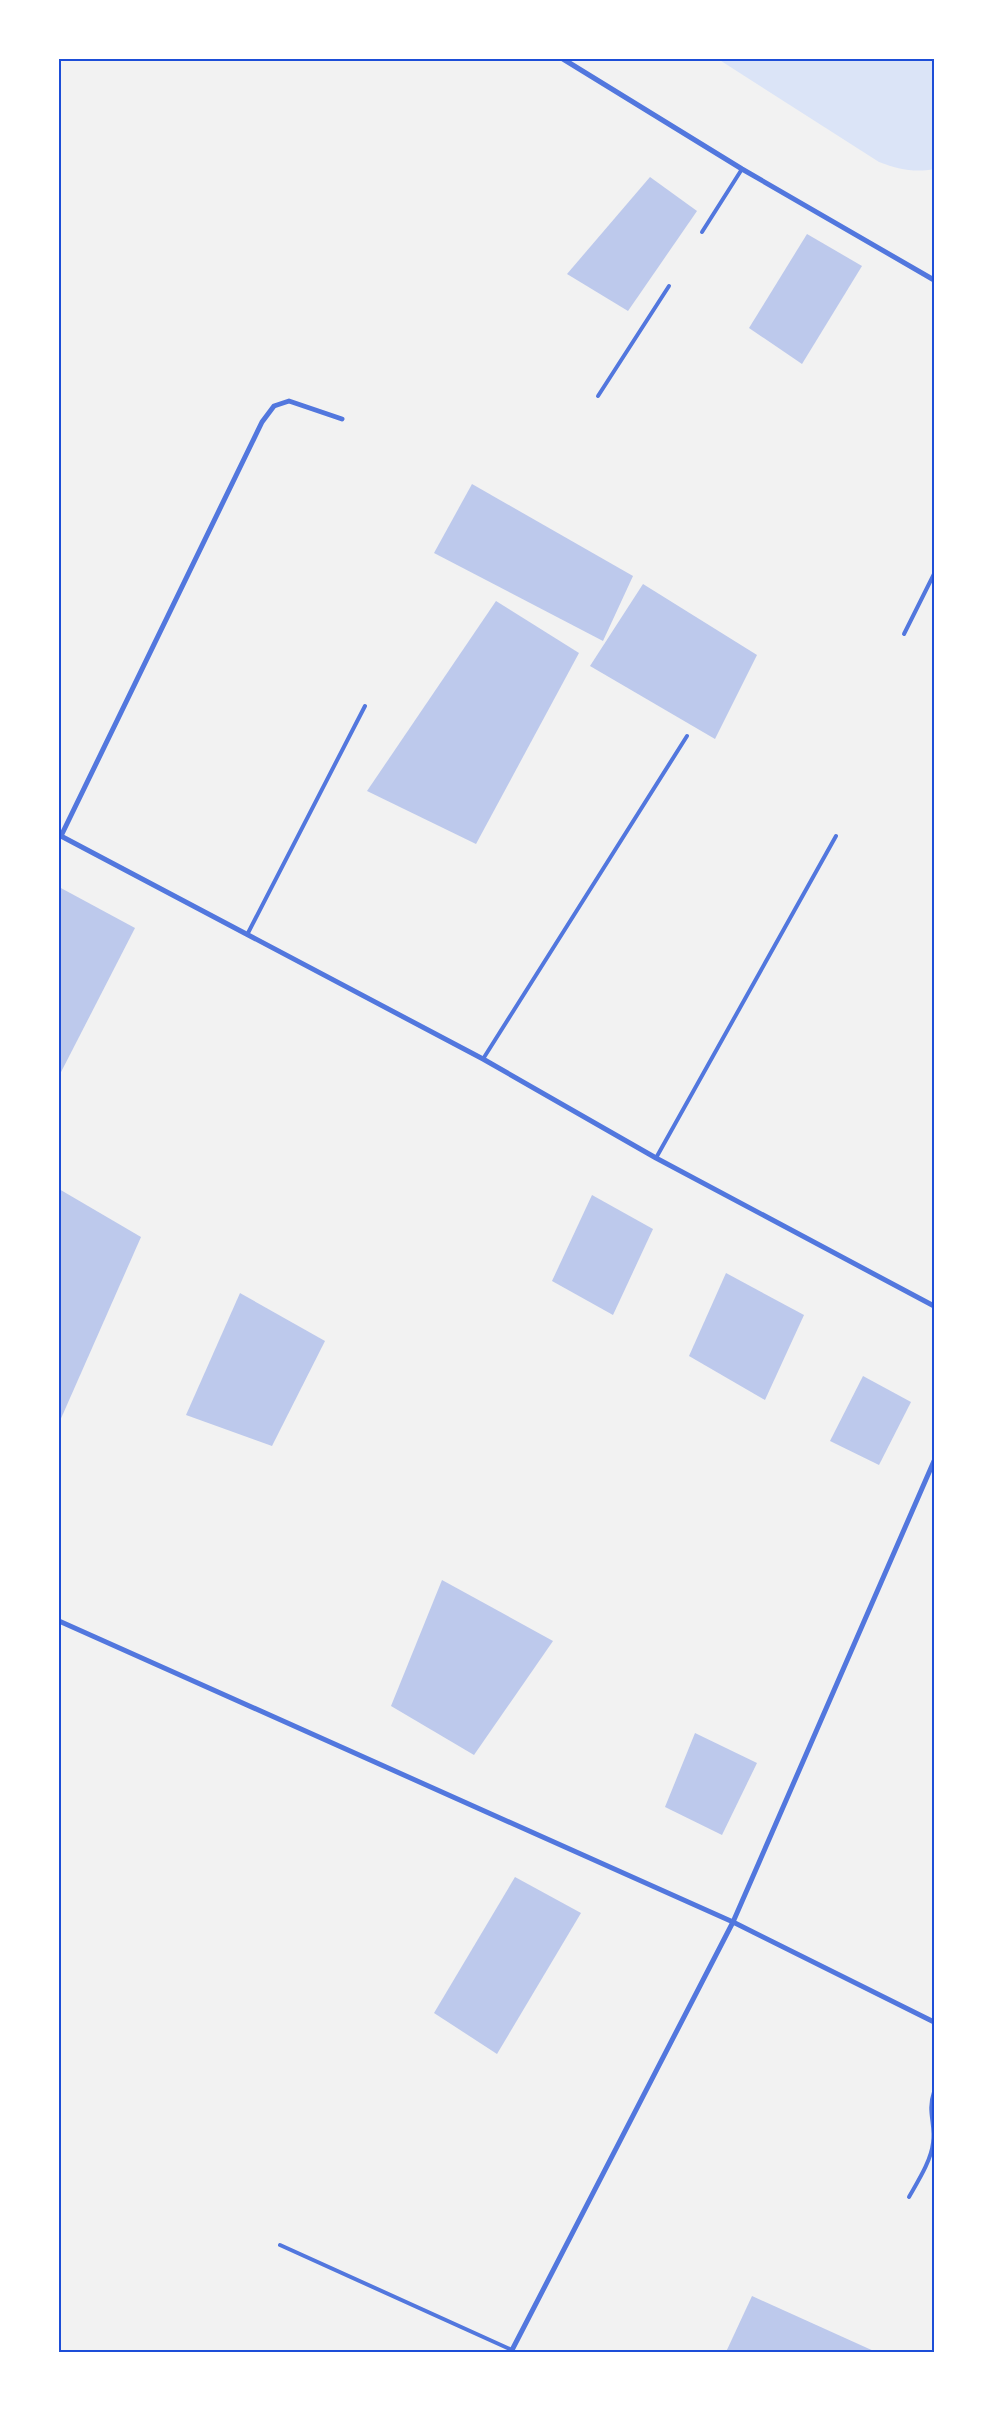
<svg xmlns="http://www.w3.org/2000/svg" width="993" height="2411" font-family="'Public Sans',sans-serif">
  <rect width="100%" height="100%" fill="#f2f2f2"/>
  <path fill="#dbe4f7" d="M 718,59 L 934,59 L 934,169 C 915,173 897,169 879,162 Z"/>
  <g fill="#bdc9ec">
    <polygon points="650,177 697,211 628,311 567,274"/>
    <polygon points="807,234 862,266 802,364 749,328"/>
    <polygon points="472,484 633,576 603,641 434,553"/>
    <polygon points="643,584 757,655 715,739 590,666"/>
    <polygon points="496,601 579,653 476,844 367,791"/>
    <polygon points="59,887 135,928 59,1076"/>
    <polygon points="59,1189 141,1237 59,1423"/>
    <polygon points="592,1195 653,1229 613,1315 552,1281"/>
    <polygon points="726,1273 804,1315 765,1400 689,1356"/>
    <polygon points="240,1293 325,1341 272,1446 186,1415"/>
    <polygon points="863,1376 911,1402 879,1465 830,1441"/>
    <polygon points="442,1580 553,1641 474,1755 391,1706"/>
    <polygon points="695,1733 757,1763 722,1835 665,1807"/>
    <polygon points="515,1877 581,1913 497,2054 434,2013"/>
    <polygon points="752,2296 876,2352 726,2352"/>
  </g>
  <g fill="none" stroke-linecap="round" stroke-linejoin="round">
    <g stroke="#5277de" stroke-width="4">
      <polyline points="702,232 742,169"/>
      <polyline points="598,396 669,286"/>
      <polyline points="904,634 934,574"/>
      <polyline points="248,933 365,706"/>
      <polyline points="483,1059 687,736"/>
      <polyline points="656,1158 836,836"/>
      <path d="M 909,2197 C 918,2181 931,2161 933,2143 C 936,2124 927,2112 934,2092"/>
      <polyline points="280,2245 512,2350"/>
    </g>
    <g stroke="#5277de" stroke-width="5">
      <polyline points="563,59 742,169 934,280"/>
      <polyline points="59,835 483,1059 656,1158 934,1306"/>
      <polyline points="61,836 262,422 274,406 289,401 342,419"/>
      <polyline points="59,1621 733,1922 934,2022"/>
      <polyline points="511,2352 733,1922 934,1461"/>
    </g>
  </g>
  <rect width="993" height="2411" fill="none" stroke="#ffffff" stroke-width="120"/>
  <rect x="60" y="60" width="873" height="2291" fill="none" stroke="#1d4ed8" stroke-width="2"/>
</svg>
